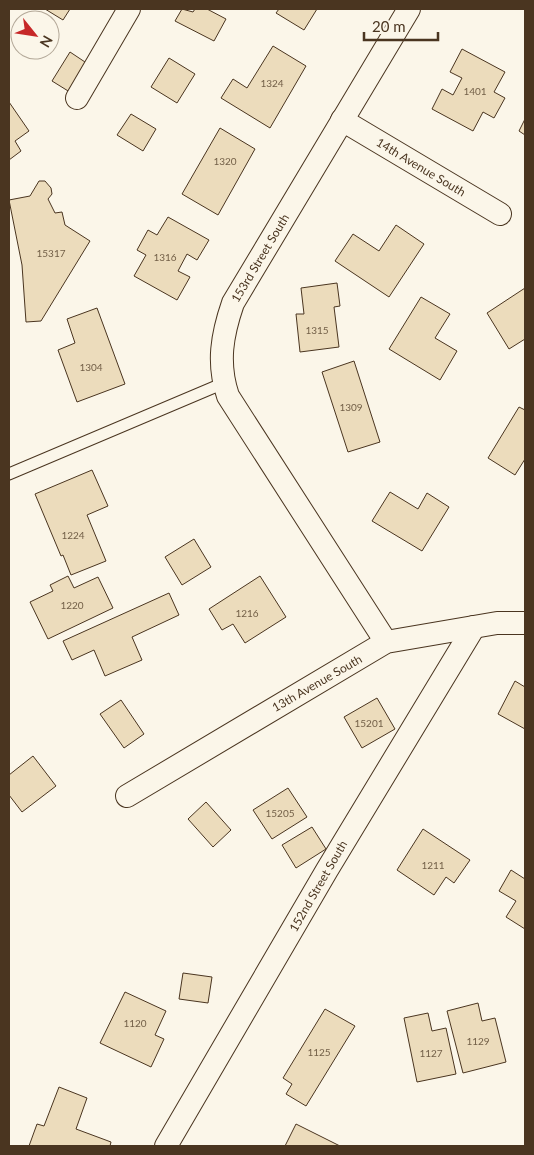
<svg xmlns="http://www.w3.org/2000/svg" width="534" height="1155" font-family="Lato,sans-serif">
  <rect width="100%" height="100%" fill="#fbf6e9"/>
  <g fill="#ecdcbc" stroke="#4a3520">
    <polygon points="45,9 70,9 63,20"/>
    <polygon points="182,9 193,12 195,9 207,9 226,19 214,41 175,21"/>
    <polygon points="279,9 317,9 304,30 276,13"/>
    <polygon points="273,46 306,66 270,128 221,98 233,79 247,88"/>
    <polygon points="462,49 505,72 494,92 505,98 494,118 483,112 473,131 432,109 442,89 453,95 462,78 450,72"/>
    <polygon points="70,52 91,66 73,94 52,81"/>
    <polygon points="169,58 195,74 177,103 151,87"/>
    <polygon points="9,102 29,131 15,141 21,151 9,160"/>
    <polygon points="131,114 156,129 143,151 117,135"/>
    <polygon points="525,119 525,135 519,131"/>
    <polygon points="220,128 255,149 218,215 182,194"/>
    <polygon points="39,181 45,181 51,188 52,194 48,199 55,213 62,212 65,225 90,241 41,321 26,322 22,265 9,200 30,196"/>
    <polygon points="168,217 209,240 197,260 187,254 178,271 190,277 177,300 134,276 146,255 137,250 148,230 157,235"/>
    <polygon points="396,225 424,244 389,297 335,261 353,234 379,251"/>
    <polygon points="337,283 340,306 334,307 339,347 300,352 296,314 304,314 301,288"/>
    <polygon points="525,288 525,339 509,349 487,313"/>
    <polygon points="421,297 450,314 435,338 457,351 440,380 389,349"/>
    <polygon points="97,308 125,384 77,402 58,350 75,343 67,319"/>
    <polygon points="354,361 380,442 348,452 322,372"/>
    <polygon points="519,407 525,410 525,459 515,475 488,458"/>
    <polygon points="92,470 108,506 87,515 106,561 71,575 63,555 61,556 35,494"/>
    <polygon points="390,492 418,509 427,493 449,507 422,551 372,521"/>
    <polygon points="194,539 211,567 182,585 165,557"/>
    <polygon points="68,576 74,588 98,577 113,608 48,639 30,602 53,591 50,585"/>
    <polygon points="260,576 286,617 245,643 233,624 222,630 209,609"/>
    <polygon points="169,593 179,615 132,637 142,660 105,676 94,650 72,660 63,641"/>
    <polygon points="515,681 525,687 525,729 498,714"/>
    <polygon points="377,698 395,729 362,748 344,717"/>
    <polygon points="121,700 144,734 124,748 100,714"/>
    <polygon points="33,756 56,786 22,812 9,795 9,775"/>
    <polygon points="288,788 307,817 272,839 253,810"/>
    <polygon points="206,802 231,830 213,847 188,819"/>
    <polygon points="312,827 326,849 296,868 282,845"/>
    <polygon points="423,829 470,860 454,883 446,877 434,895 397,870"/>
    <polygon points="511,870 525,879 525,929 506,917 516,901 499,891"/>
    <polygon points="183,973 212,977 208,1003 179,999"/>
    <polygon points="125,992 166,1011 155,1035 164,1039 151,1067 100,1043"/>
    <polygon points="478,1003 482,1021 495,1018 506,1062 463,1073 447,1011"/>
    <polygon points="325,1009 355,1026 306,1106 286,1094 292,1084 283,1078"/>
    <polygon points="428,1013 432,1031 446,1028 456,1074 417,1082 404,1018"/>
    <polygon points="59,1087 87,1098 76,1129 111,1142 110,1146 29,1146 37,1124 44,1126"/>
    <polygon points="296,1124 340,1146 285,1146"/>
  </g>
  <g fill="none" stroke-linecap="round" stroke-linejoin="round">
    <g stroke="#4a3520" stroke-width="13">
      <polyline id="service" points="9,474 224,383"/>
    </g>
    <g stroke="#4a3520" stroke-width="24">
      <g id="minor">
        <polyline points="77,98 129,9"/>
        <polyline points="342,120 500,214"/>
        <path d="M 386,642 L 228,396 C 217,363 222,335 233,303 L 409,9"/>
        <polyline points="127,796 386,642 497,623 525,623"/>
        <polyline points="166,1146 327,870 474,627"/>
      </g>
    </g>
    <use href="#service" stroke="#fbf6e9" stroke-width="11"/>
    <use href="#minor" stroke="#fbf6e9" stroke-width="22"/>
  </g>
  <g text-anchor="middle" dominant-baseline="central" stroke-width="4" stroke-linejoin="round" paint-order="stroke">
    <g font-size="10" fill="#725f47">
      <text x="272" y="83">1324</text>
      <text x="475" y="91">1401</text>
      <text x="225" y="161">1320</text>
      <text x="51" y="253">15317</text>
      <text x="165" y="257">1316</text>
      <text x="317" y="330">1315</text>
      <text x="91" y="367">1304</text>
      <text x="351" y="407">1309</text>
      <text x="73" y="535">1224</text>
      <text x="72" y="605">1220</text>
      <text x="247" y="613">1216</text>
      <text x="369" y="723">15201</text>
      <text x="280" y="813">15205</text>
      <text x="433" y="865">1211</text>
      <text x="135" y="1023">1120</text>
      <text x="478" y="1041">1129</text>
      <text x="319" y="1052">1125</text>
      <text x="431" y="1053">1127</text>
    </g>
    <g font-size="12" fill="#4a3520" stroke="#fbf6e9">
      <text transform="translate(421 167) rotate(31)">14th Avenue South</text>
      <text transform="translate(260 258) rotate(-59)">153rd Street South</text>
      <text transform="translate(317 683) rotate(-30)">13th Avenue South</text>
      <text transform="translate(318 886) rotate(-60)">152nd Street South</text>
    </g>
  </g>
  <rect width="534" height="1155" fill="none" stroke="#4a3520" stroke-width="20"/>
  <g transform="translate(35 35) rotate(120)"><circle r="24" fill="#fbf6e9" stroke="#b4a999"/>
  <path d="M0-4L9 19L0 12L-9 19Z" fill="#c62828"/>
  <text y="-8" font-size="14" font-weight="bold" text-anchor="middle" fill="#4a3520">N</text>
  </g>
  <path d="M364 32v8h74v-8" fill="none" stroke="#4a3520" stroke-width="2.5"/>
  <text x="372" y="32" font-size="15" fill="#4a3520" stroke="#fbf6e9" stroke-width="4" paint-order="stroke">20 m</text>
</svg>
